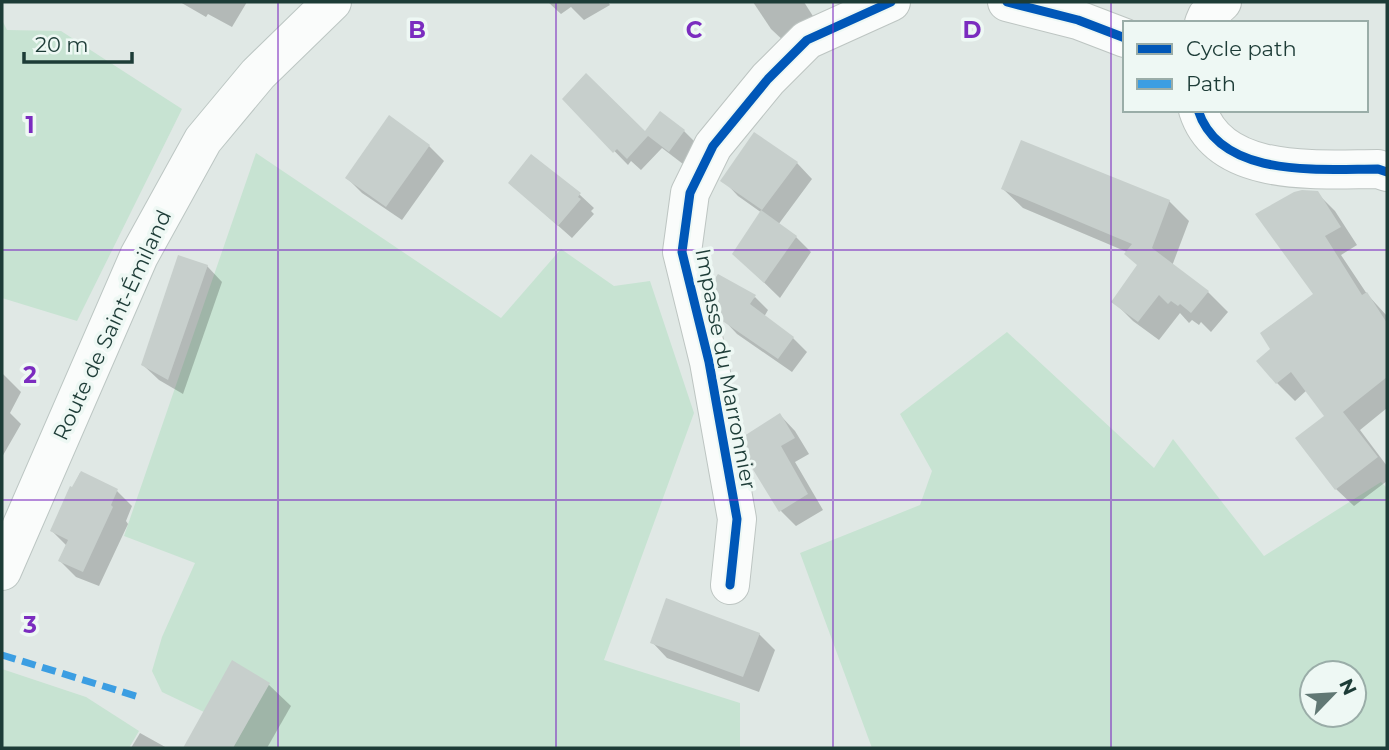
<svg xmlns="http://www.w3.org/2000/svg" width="1389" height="750" font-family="Montserrat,sans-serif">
  <rect width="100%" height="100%" fill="#e0e8e5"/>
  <g fill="#c7e3d2" fill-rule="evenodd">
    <polygon points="2,20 7,30 61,31 182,109 77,321 2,298"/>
    <polygon points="256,153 501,318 561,249 614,286 650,281 694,413 604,660 740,703 740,748 233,748 269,683 204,712 162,692 152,671 162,637 195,563 124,536"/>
    <path d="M 1007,332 L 1154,468 L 1173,439 L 1264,556 L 1381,482 L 1387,488 L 1387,748 L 872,748 L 800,553 L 920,505 L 932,471 L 900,414 ZM 1312,673 L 1354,673 L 1354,715 L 1312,715 Z"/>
    <polygon points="2,669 86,697 139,731 129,748 2,748"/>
  </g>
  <g fill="#0003">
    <polygon points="180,2 247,2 232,27 208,14 206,17"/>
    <polygon points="548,2 608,2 610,5 584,20 571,7 561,14"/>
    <polygon points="753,2 804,2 818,24 787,44 771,29"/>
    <polygon points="564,99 645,134 684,131 697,144 683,164 662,148 641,170 631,161 628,165"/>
    <polygon points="389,117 429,146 444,161 402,220 362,193 347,178"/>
    <polygon points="531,157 580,195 594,208 591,211 594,214 572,238 510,183"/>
    <polygon points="797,163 812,179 778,225 796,237 811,252 780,298 750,269 762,213 738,196 723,180"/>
    <polygon points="1003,189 1169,201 1189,221 1172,266 1208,292 1228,312 1211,332 1201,322 1199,325 1192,320 1189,323 1180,313 1159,340 1133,321 1113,301 1138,265 1127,252 1023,208"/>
    <polygon points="1317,193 1335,211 1357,245 1341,255 1367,294 1387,316 1387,408 1360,430 1387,466 1387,481 1354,506 1336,489 1327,416 1307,390 1295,401 1277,383 1272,350 1316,295"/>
    <polygon points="207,266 222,282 183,394 159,380 143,365"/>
    <polygon points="755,297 768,310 764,317 793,338 807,352 792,372 737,334 723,319"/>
    <polygon points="2,373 21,392 10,413 21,424 2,457"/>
    <polygon points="780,415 795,431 809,454 795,462 823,510 796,526 781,511"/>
    <polygon points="80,473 117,491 132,506 126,521 128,524 99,586 76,577 60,561 67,546 52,531"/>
    <polygon points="759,634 775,650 759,692 667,658 652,642"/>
    <polygon points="232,663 268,684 291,706 267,748 185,748"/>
    <polygon points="140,733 167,748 131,748"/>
  </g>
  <g fill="#c7cfcc">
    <polygon points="586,73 645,131 660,111 685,130 669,152 648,136 627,159 617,149 613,153 562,99"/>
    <polygon points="389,115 430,145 386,207 345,178"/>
    <polygon points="754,132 798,162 762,210 720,181"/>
    <polygon points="1021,140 1170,200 1152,248 1209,291 1191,313 1180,304 1178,306 1171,301 1168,304 1159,295 1138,322 1111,302 1137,265 1124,254 1132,244 1001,189"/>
    <polygon points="531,154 581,193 578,197 581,199 558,226 508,183"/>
    <polygon points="1302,190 1318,191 1341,227 1325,236 1362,295 1367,292 1387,323 1387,377 1343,412 1378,457 1335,490 1295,438 1324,416 1291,372 1276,384 1256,361 1270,349 1260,333 1313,294 1255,214 1294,192"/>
    <polygon points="761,210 797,236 764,283 732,254"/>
    <polygon points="178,255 208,265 168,380 141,365"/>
    <polygon points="718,274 756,295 750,304 794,337 778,359 721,320 712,283"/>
    <polygon points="780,413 795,438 781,446 808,494 779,512 749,463 744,436"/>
    <polygon points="81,471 118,489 111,505 113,507 83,572 58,561 68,540 50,531 70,486 72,487"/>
    <polygon points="666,598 760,633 743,677 650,643"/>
    <polygon points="232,660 270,683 233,748 183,748"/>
  </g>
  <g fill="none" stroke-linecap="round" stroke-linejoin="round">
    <g stroke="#bdc5c2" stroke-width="40">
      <g id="minor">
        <polyline points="1007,2 1078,20 1125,38"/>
        <polyline points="730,585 737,519 709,362 682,252 690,193 713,146 768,79 807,40 891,2"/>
      </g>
    </g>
    <g stroke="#bdc5c2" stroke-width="40">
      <g id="tertiary">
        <polyline points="1204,23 1207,16 1222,2"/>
        <path d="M 1198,110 C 1220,179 1320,169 1378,169 L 1387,172"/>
      </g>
    </g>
    <g stroke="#bcc6c3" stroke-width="40">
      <polyline id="secondary" points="2,571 139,256 203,140 258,74 332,2"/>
    </g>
    <use href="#minor" stroke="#fafcfb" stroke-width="38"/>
    <use href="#tertiary" stroke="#fafcfb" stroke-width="38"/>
    <use href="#secondary" stroke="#fafcfb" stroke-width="38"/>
    <polyline stroke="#3c9ee2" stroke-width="7" stroke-dasharray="14 7" stroke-linecap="butt" points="2,655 139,697"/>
    <g stroke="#eef8f4" stroke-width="13">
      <g id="cycleway">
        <polyline points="1007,2 1078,20 1125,38"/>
        <path d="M 1198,110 C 1220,179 1320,169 1378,169 L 1387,172"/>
        <polyline points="730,585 737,519 709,362 682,252 690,193 713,146 768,79 807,40 891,2"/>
      </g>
    </g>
    <use href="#cycleway" stroke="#0057b8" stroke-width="9"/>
  </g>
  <path fill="none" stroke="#7b2cbf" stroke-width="2" stroke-opacity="0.55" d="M 278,2 L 278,748M 556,2 L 556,748M 833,2 L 833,748M 1111,2 L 1111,748M 2,250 L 1387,250M 2,500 L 1387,500"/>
  <g text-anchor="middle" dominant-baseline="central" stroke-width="7" stroke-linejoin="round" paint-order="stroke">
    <g font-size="21" fill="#1d3c37" stroke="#eef8f4">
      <text transform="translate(112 325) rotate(-65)">Route de Saint-Émiland</text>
      <text transform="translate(726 369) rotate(79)">Impasse du Marronnier</text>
    </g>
  </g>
  <g font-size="23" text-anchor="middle" font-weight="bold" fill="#7b2cbf" stroke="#eef8f4" stroke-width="7" stroke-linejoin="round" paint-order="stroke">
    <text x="417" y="38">B</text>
    <text x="694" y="38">C</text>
    <text x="972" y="38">D</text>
    <text x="30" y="133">1</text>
    <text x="30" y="383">2</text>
    <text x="30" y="633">3</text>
  </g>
  <rect width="1389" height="750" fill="none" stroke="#1d3c37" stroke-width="7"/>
  <rect x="1123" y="21" width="245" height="91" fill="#eef8f4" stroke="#9aada8" stroke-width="2"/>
  <rect x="1137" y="44" width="35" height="10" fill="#0057b8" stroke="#9aada8" stroke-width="2"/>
  <text x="1186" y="56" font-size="21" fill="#1d3c37">Cycle path</text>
  <rect x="1137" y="79" width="35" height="10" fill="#3c9ee2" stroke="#9aada8" stroke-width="2"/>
  <text x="1186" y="91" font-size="21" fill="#1d3c37">Path</text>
  <g transform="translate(1333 694) rotate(65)"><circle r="33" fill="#eef8f4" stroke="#9aada8" stroke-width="2"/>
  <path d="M0-5L12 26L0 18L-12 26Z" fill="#617874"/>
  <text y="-10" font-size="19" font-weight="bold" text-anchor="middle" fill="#1d3c37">N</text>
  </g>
  <path d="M24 52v10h108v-10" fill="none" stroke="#1d3c37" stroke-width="3.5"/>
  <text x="35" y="52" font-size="21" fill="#1d3c37" stroke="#eef8f4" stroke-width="5" paint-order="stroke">20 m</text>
</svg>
